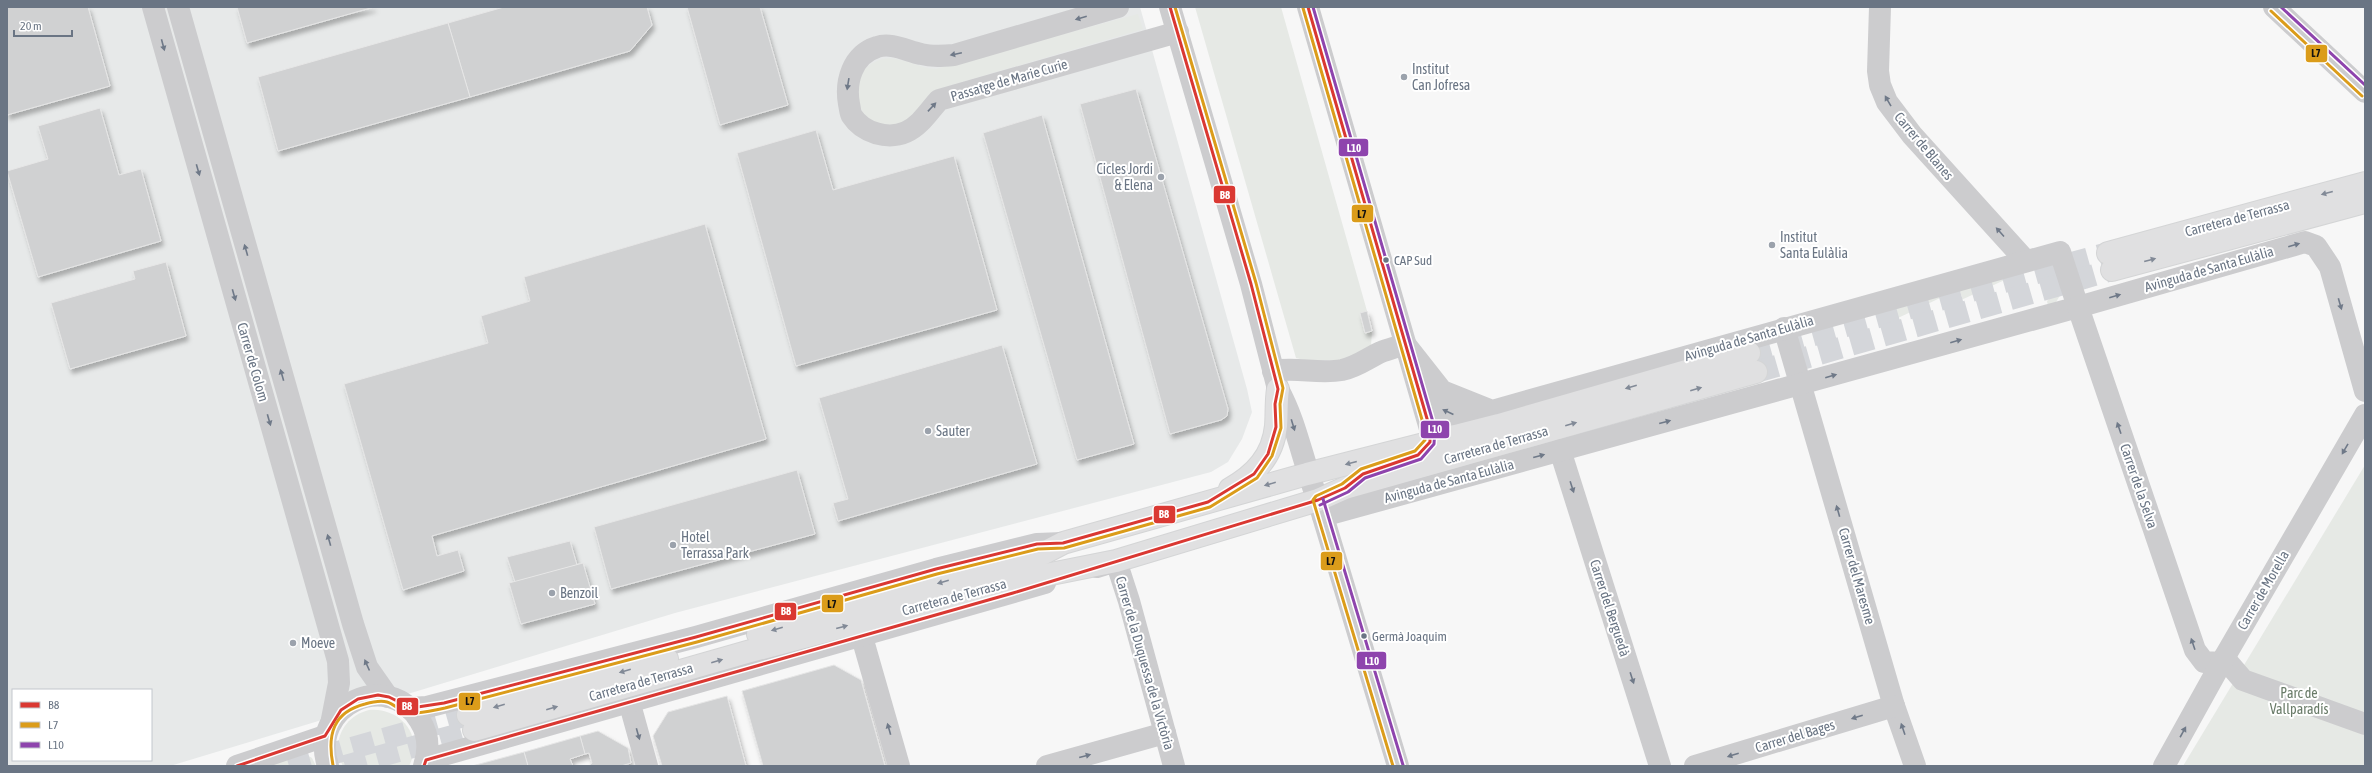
<svg xmlns="http://www.w3.org/2000/svg" width="2372" height="773" font-family="'Asap Condensed',sans-serif">
  <defs>
    <filter id="shadow"><feDropShadow dx="2.5" dy="4.5" stdDeviation="2" flood-color="#0004"/></filter>
  </defs>
  <rect width="100%" height="100%" fill="#f7f7f7"/>
  <path fill="#e7e9e9" fill-rule="evenodd" d="M 7,7 L 1140,7 L 1247,389 L 1252,412 L 1242,439 L 1228,462 L 1211,472 L 675,613 L 170,766 L 7,766 ZM 13,690 L 151,690 L 151,760 L 13,760 Z"/>
  <g fill="#e6e9e5">
    <polygon points="1195,7 1281,7 1367,311 1360,314 1365,332 1372,331 1371,346 1347,360 1308,361 1296,358"/>
    <path d="M 1138,14 L 1143,29 L 938,89 C 928,96 916,118 906,121 C 857,141 839,76 877,61 C 897,52 916,69 936,69 Z"/>
    <polygon points="2042,261 2056,267 2064,289 2056,302 2048,307 2047,301 2053,295 2056,282 2049,270 2040,267"/>
    <polygon points="2022,272 1959,301 1958,298 1962,297 1959,289 1898,318 1894,302"/>
    <polygon points="2365,465 2365,766 2183,766"/>
    <path d="M 369,710 C 400,707 425,736 409,766 L 343,766 C 330,742 344,716 369,710 Z"/>
    <polygon points="305,754 312,758 316,766 266,766"/>
  </g>
  <g fill="#d0d1d2" stroke="#e6e6e6" filter="url(#shadow)">
    <polygon points="7,7 88,7 110,86 7,115"/>
    <polygon points="237,7 374,7 247,43"/>
    <polygon points="504,7 647,7 652,25 630,51 470,97 448,23"/>
    <polygon points="687,7 760,7 788,105 720,125"/>
    <polygon points="448,23 470,97 278,151 258,77"/>
    <polygon points="1136,89 1228,409 1227,416 1221,420 1170,434 1080,104"/>
    <polygon points="100,108 119,175 141,169 161,241 38,277 7,171 48,159 38,126"/>
    <polygon points="1042,115 1134,444 1077,460 983,133"/>
    <polygon points="816,130 833,190 954,156 997,310 796,366 737,153"/>
    <polygon points="705,224 766,439 432,536 437,556 458,550 464,571 403,590 344,384 488,343 481,316 530,301 524,277"/>
    <polygon points="166,262 186,336 70,369 51,303 135,279 133,271"/>
    <polygon points="1367,311 1372,331 1365,333 1360,313"/>
    <polygon points="1002,345 1037,464 838,521 833,503 848,499 819,398"/>
    <polygon points="797,470 815,534 611,589 594,527"/>
    <polygon points="570,541 577,565 515,582 507,557"/>
    <polygon points="583,563 595,604 521,624 509,583"/>
    <polygon points="834,665 861,680 885,766 763,766 742,691"/>
    <polygon points="727,696 746,766 662,766 653,736 668,712"/>
    <polygon points="598,731 628,748 631,763 621,766 589,766 592,763 589,753 585,754 580,736"/>
    <polygon points="580,736 585,754 570,759 573,766 528,766 524,752"/>
    <polygon points="524,752 528,766 472,766"/>
  </g>
  <g fill="none" stroke-linecap="round" stroke-linejoin="round">
    <g stroke="#d4d6da" stroke-width="22" stroke-dasharray="22 11" stroke-linecap="butt">
      <polyline points="1749,353 2108,253"/>
      <polyline points="1756,372 2112,270"/>
      <polyline points="289,766 468,715"/>
      <polyline points="345,766 474,730"/>
    </g>
    <g stroke="#d4d5d6" stroke-width="24">
      <g id="major">
        <polyline points="2108,253 2365,183"/>
        <polyline points="2112,270 2365,202"/>
        <path d="M 1230,489 C 1255,475 1273,456 1276,426 C 1277,414 1276,402 1278,389"/>
        <polyline points="758,634 1040,555 1063,543 1134,523 1307,474 1499,425 1749,353"/>
        <polyline points="468,715 667,659"/>
        <polyline points="474,730 747,652 1011,582 1116,561 1318,500 1345,488 1756,372"/>
      </g>
    </g>
    <g stroke="#ccccce" stroke-width="22">
      <polyline points="153,7 338,661 339,683 332,719"/>
      <polyline points="178,7 353,624 367,667 388,697"/>
      <path d="M 1118,7 L 954,55 C 943,56 932,57 921,54 C 907,51 891,42 877,47 C 852,55 845,82 849,104 C 850,108 850,113 852,116 C 863,133 888,140 906,132 C 920,126 929,111 939,100 L 1178,32"/>
      <path d="M 1170,7 L 1251,284 L 1278,389 C 1297,423 1303,464 1318,500 L 1398,766"/>
      <polyline points="1308,7 1430,429 1430,442 1417,455"/>
      <polyline points="1880,7 1878,71 1880,85 1887,102 1912,135 2026,261"/>
      <polyline points="2274,7 2365,92"/>
      <polyline points="1784,328 1894,706 1915,766"/>
      <path d="M 1273,371 C 1296,367 1319,374 1342,370 C 1357,367 1368,358 1381,352 C 1389,349 1397,347 1405,344"/>
      <polyline points="1422,397 1449,413 1499,425"/>
      <polyline points="1560,450 1660,766"/>
      <polyline points="1323,516 2078,307 2060,252 1492,411 1442,391 1405,344"/>
      <polyline points="1097,567 1116,561 1129,601 1174,766"/>
      <polyline points="862,637 899,766"/>
      <polyline points="2224,658 2243,680 2365,724"/>
      <polyline points="2221,663 2204,662 2195,650 2078,307 2305,242 2316,246 2330,267 2365,391"/>
      <polyline points="629,701 647,766"/>
      <polyline points="409,708 427,707 696,637 936,569 1037,544 1063,543"/>
      <polyline points="426,760 1045,583"/>
      <polyline points="237,766 325,736"/>
      <path d="M 328,766 C 308,705 389,668 420,721 C 429,735 429,751 424,766"/>
      <polyline points="1047,766 1165,733"/>
      <polyline points="1695,766 1894,706"/>
      <polyline points="2164,766 2224,658 2365,415"/>
    </g>
    <use href="#major" stroke="#e0e0e1" stroke-width="22"/>
    <g stroke="#fff" stroke-width="6">
      <g id="bus-1">
        <polyline points="237,766 325,736 341,710 358,699 378,695 389,697 411,708 444,703 696,637 936,569 1037,544 1063,543 1208,502 1254,474 1268,454 1276,427 1275,404 1278,389 1251,284 1170,7"/>
        <polyline points="424,766 426,760 1013,593 1318,500 1345,488 1363,474 1418,455 1430,442 1430,429 1308,7"/>
      </g>
    </g>
    <g stroke="#fff" stroke-width="6">
      <g id="bus-2">
        <polyline points="1303,8 1425,430 1425,440 1415,451 1361,469 1342,484 1316,496 1313,500 1393,766"/>
        <polyline points="2271,11 2362,96"/>
        <path d="M 333,765 C 327,735 333,712 365,704 C 372,702 380,700 387,702 C 394,704 401,712 409,713 C 420,714 434,710 445,708 L 697,642 L 937,574 L 1038,549 L 1064,548 L 1210,507 L 1257,478 L 1272,456 L 1281,428 L 1280,404 L 1283,388 L 1256,283 L 1175,7"/>
      </g>
    </g>
    <g stroke="#fff" stroke-width="6">
      <g id="bus-3">
        <polyline points="1313,7 1435,429 1434,444 1421,459 1365,478 1348,492 1320,505"/>
        <polyline points="2281,7 2365,85"/>
        <polyline points="1323,499 1403,765"/>
      </g>
    </g>
    <use href="#bus-1" stroke="#da3832" stroke-width="3"/>
    <use href="#bus-2" stroke="#db9c1a" stroke-width="3"/>
    <use href="#bus-3" stroke="#8e44ad" stroke-width="3"/>
  </g>
  <defs><path id="oneway-solid" d="M-6-.8H1V-3.2L6.5 0L1 3.2V.8H-6Z"/></defs>
  <g fill="#6f7988">
    <use href="#oneway-solid" transform="translate(1081 18) rotate(164)"/>
    <use href="#oneway-solid" transform="translate(163 45) rotate(75)"/>
    <use href="#oneway-solid" transform="translate(956 54) rotate(168)"/>
    <use href="#oneway-solid" transform="translate(848 84) rotate(99)"/>
    <use href="#oneway-solid" transform="translate(1888 101) rotate(-120)"/>
    <use href="#oneway-solid" transform="translate(932 107) rotate(-47)"/>
    <use href="#oneway-solid" transform="translate(198 170) rotate(74)"/>
    <use href="#oneway-solid" transform="translate(2000 232) rotate(-132)"/>
    <use href="#oneway-solid" transform="translate(2294 245) rotate(-16)"/>
    <use href="#oneway-solid" transform="translate(246 250) rotate(-106)"/>
    <use href="#oneway-solid" transform="translate(234 295) rotate(74)"/>
    <use href="#oneway-solid" transform="translate(2115 296) rotate(-16)"/>
    <use href="#oneway-solid" transform="translate(2340 304) rotate(74)"/>
    <use href="#oneway-solid" transform="translate(1956 341) rotate(-16)"/>
    <use href="#oneway-solid" transform="translate(282 375) rotate(-106)"/>
    <use href="#oneway-solid" transform="translate(1831 376) rotate(-16)"/>
    <use href="#oneway-solid" transform="translate(1448 412) rotate(-155)"/>
    <use href="#oneway-solid" transform="translate(269 420) rotate(74)"/>
    <use href="#oneway-solid" transform="translate(1665 422) rotate(-15)"/>
    <use href="#oneway-solid" transform="translate(1293 425) rotate(73)"/>
    <use href="#oneway-solid" transform="translate(2119 428) rotate(-109)"/>
    <use href="#oneway-solid" transform="translate(2345 449) rotate(120)"/>
    <use href="#oneway-solid" transform="translate(1539 456) rotate(-15)"/>
    <use href="#oneway-solid" transform="translate(1572 487) rotate(72)"/>
    <use href="#oneway-solid" transform="translate(1838 511) rotate(-106)"/>
    <use href="#oneway-solid" transform="translate(329 540) rotate(-106)"/>
    <use href="#oneway-solid" transform="translate(2193 644) rotate(-109)"/>
    <use href="#oneway-solid" transform="translate(367 665) rotate(-114)"/>
    <use href="#oneway-solid" transform="translate(1632 678) rotate(72)"/>
    <use href="#oneway-solid" transform="translate(1857 717) rotate(163)"/>
    <use href="#oneway-solid" transform="translate(889 729) rotate(-106)"/>
    <use href="#oneway-solid" transform="translate(1903 729) rotate(-109)"/>
    <use href="#oneway-solid" transform="translate(2183 732) rotate(-61)"/>
    <use href="#oneway-solid" transform="translate(638 734) rotate(74)"/>
    <use href="#oneway-solid" transform="translate(1733 755) rotate(163)"/>
    <use href="#oneway-solid" transform="translate(1085 756) rotate(-15)"/>
  </g>
  <g fill="#828a97">
    <use href="#oneway-solid" transform="translate(2327 193) rotate(165)"/>
    <use href="#oneway-solid" transform="translate(2150 260) rotate(-15)"/>
    <use href="#oneway-solid" transform="translate(1631 387) rotate(164)"/>
    <use href="#oneway-solid" transform="translate(1696 389) rotate(-16)"/>
    <use href="#oneway-solid" transform="translate(1571 424) rotate(-16)"/>
    <use href="#oneway-solid" transform="translate(1351 463) rotate(165)"/>
    <use href="#oneway-solid" transform="translate(1270 484) rotate(164)"/>
    <use href="#oneway-solid" transform="translate(943 582) rotate(164)"/>
    <use href="#oneway-solid" transform="translate(842 627) rotate(-15)"/>
    <use href="#oneway-solid" transform="translate(777 629) rotate(164)"/>
    <use href="#oneway-solid" transform="translate(717 661) rotate(-16)"/>
    <use href="#oneway-solid" transform="translate(625 671) rotate(164)"/>
    <use href="#oneway-solid" transform="translate(499 706) rotate(164)"/>
    <use href="#oneway-solid" transform="translate(552 708) rotate(-16)"/>
  </g>
  <g fill="#9ba2ac" stroke="#fff" stroke-width="1.5">
    <circle cx="1404" cy="77" r="4"/>
    <circle cx="1161" cy="177" r="4"/>
    <circle cx="1772" cy="245" r="4"/>
    <circle cx="928" cy="431" r="4"/>
    <circle cx="673" cy="545" r="4"/>
    <circle cx="552" cy="593" r="4"/>
    <circle cx="293" cy="643" r="4"/>
  </g>
  <g fill="#6a7584" stroke="#fff" stroke-width="1.5">
    <circle cx="1386" cy="260" r="3.5"/>
    <circle cx="1364" cy="636" r="3.5"/>
  </g>
  <g text-anchor="middle" dominant-baseline="central" stroke-width="4" stroke-linejoin="round" paint-order="stroke">
    <g font-size="13" fill="#6a7584" stroke="#fff" text-anchor="start">
      <text x="1394" y="260">CAP Sud</text>
      <text x="1372" y="636">Germà Joaquim</text>
    </g>
    <g font-size="14" fill="#6a7584" stroke="#fff" text-anchor="start">
      <text x="1412" y="69">Institut<tspan x="1412" dy="16">Can Jofresa</tspan></text>
      <text x="1153" y="169" text-anchor="end">Cicles Jordi<tspan x="1153" dy="16">&amp; Elena</tspan></text>
      <text x="1780" y="237">Institut<tspan x="1780" dy="16">Santa Eulàlia</tspan></text>
      <text x="936" y="431">Sauter</text>
      <text x="681" y="537">Hotel<tspan x="681" dy="16">Terrassa Park</tspan></text>
      <text x="560" y="593">Benzoil</text>
      <text x="301" y="643">Moeve</text>
    </g>
    <g font-size="14" fill="#6a7584" stroke="#fff">
      <text transform="translate(1009 80) rotate(-16)">Passatge de Marie Curie</text>
      <text transform="translate(1924 146) rotate(50)">Carrer de Blanes</text>
      <text transform="translate(2237 218) rotate(-15)">Carretera de Terrassa</text>
      <text transform="translate(2209 269) rotate(-16)">Avinguda de Santa Eulàlia</text>
      <text transform="translate(1749 338) rotate(-16)">Avinguda de Santa Eulàlia</text>
      <text transform="translate(253 362) rotate(74)">Carrer de Colom</text>
      <text transform="translate(1496 445) rotate(-16)">Carretera de Terrassa</text>
      <text transform="translate(1449 481) rotate(-15)">Avinguda de Santa Eulàlia</text>
      <text transform="translate(2139 486) rotate(71)">Carrer de la Selva</text>
      <text transform="translate(1857 576) rotate(74)">Carrer del Maresme</text>
      <text transform="translate(2263 590) rotate(-60)">Carrer de Morella</text>
      <text transform="translate(954 597) rotate(-15)">Carretera de Terrassa</text>
      <text transform="translate(1610 608) rotate(72)">Carrer del Berguedà</text>
      <text transform="translate(1145 663) rotate(74)">Carrer de la Duquessa de la Victòria</text>
      <text transform="translate(641 682) rotate(-16)">Carretera de Terrassa</text>
      <text transform="translate(1795 736) rotate(-17)">Carrer del Bages</text>
    </g>
    <g font-size="14" fill="#697b68" stroke="#fff">
      <text x="2299" y="693">Parc de<tspan x="2299" dy="16">Vallparadís</tspan></text>
    </g>
  </g>
  <g stroke="#fff" stroke-width="1.5">
    <rect x="2305" y="44" width="23" height="19" rx="4" fill="#db9c1a"/>
    <rect x="1338" y="138" width="31" height="19" rx="4" fill="#8e44ad"/>
    <rect x="1213" y="185" width="23" height="19" rx="4" fill="#da3832"/>
    <rect x="1351" y="204" width="23" height="19" rx="4" fill="#db9c1a"/>
    <rect x="1420" y="420" width="30" height="19" rx="4" fill="#8e44ad"/>
    <rect x="1153" y="505" width="23" height="19" rx="4" fill="#da3832"/>
    <rect x="1320" y="551" width="23" height="20" rx="4" fill="#db9c1a"/>
    <rect x="821" y="594" width="23" height="19" rx="4" fill="#db9c1a"/>
    <rect x="774" y="602" width="23" height="19" rx="4" fill="#da3832"/>
    <rect x="1356" y="651" width="31" height="19" rx="4" fill="#8e44ad"/>
    <rect x="458" y="692" width="23" height="19" rx="4" fill="#db9c1a"/>
    <rect x="396" y="697" width="23" height="19" rx="4" fill="#da3832"/>
  </g>
  <g font-size="11" text-anchor="middle" font-weight="bold" fill="#fff">
    <text x="1354" y="152">L10</text>
    <text x="1225" y="199">B8</text>
    <text x="1435" y="433">L10</text>
    <text x="1164" y="518">B8</text>
    <text x="786" y="615">B8</text>
    <text x="1372" y="665">L10</text>
    <text x="407" y="710">B8</text>
  </g>
  <g font-size="11" text-anchor="middle" font-weight="bold" fill="#111">
    <text x="2316" y="57">L7</text>
    <text x="1362" y="218">L7</text>
    <text x="1331" y="565">L7</text>
    <text x="832" y="608">L7</text>
    <text x="470" y="705">L7</text>
  </g>
  <rect width="2372" height="773" fill="none" stroke="#6a7584" stroke-width="16"/>
  <rect x="12" y="689" width="140" height="72" fill="#ffffff" stroke="#c3c8ce"/>
  <rect x="20" y="702" width="20" height="6" fill="#da3832" stroke="#c3c8ce"/>
  <text x="48" y="709" font-size="12" fill="#6a7584">B8</text>
  <rect x="20" y="722" width="20" height="6" fill="#db9c1a" stroke="#c3c8ce"/>
  <text x="48" y="729" font-size="12" fill="#6a7584">L7</text>
  <rect x="20" y="742" width="20" height="6" fill="#8e44ad" stroke="#c3c8ce"/>
  <text x="48" y="749" font-size="12" fill="#6a7584">L10</text>
  <path d="M14 30v6h58v-6" fill="none" stroke="#6a7584" stroke-width="2"/>
  <text x="20" y="30" font-size="12" fill="#6a7584" stroke="#ffffff" stroke-width="3" paint-order="stroke">20 m</text>
</svg>
